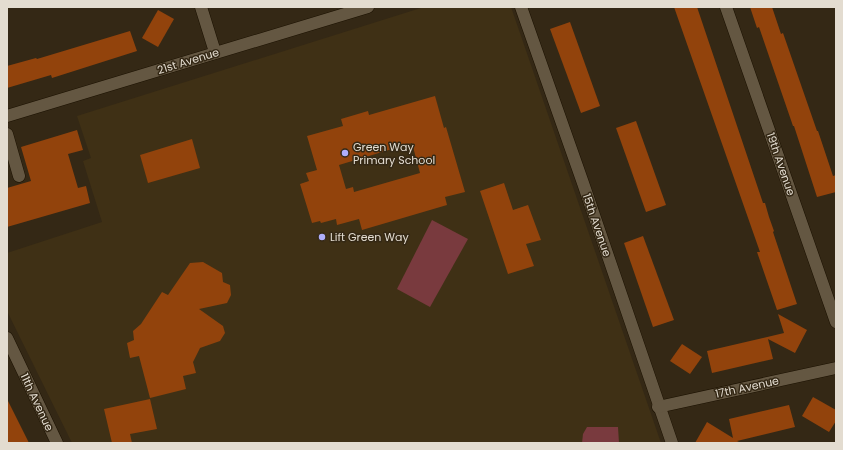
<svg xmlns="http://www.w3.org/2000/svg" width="843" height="450" font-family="Poppins,sans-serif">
  <rect width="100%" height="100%" fill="#342815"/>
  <polygon fill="#3f3015" points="424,7 511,7 661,443 72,443 7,311 7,253 102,222 83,161 91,158 77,116"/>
  <g fill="#793a3e">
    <polygon points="432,220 468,239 430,307 397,289"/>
    <polygon points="587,427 618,427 619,443 582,443 583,434"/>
  </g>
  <g fill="#92430c" fill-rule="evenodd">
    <polygon points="674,7 697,7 763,203 765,203 769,217 774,231 773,232 797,304 777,310 757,252 760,252"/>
    <polygon points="750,7 772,7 781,34 783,33 817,131 818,131 833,176 836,175 836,192 817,197 794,126 793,126 759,27 757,28"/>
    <polygon points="158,10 174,19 158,47 142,38"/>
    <polygon points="570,22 600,106 581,113 550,29"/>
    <polygon points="130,31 137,51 52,78 51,75 7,88 7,66 36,58 37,59"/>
    <path d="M 435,96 L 444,128 L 446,127 L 465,192 L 445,197 L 447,205 L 362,230 L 359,219 L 337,225 L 336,219 L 321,223 L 320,221 L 312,223 L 300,184 L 309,181 L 306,173 L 317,170 L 307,136 L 343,126 L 341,119 L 368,111 L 369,115 ZM 412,143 L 420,173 L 354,192 L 353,187 L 346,189 L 339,165 Z"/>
    <polygon points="636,121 666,205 646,212 616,128"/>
    <polygon points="77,130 83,150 68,154 78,188 86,186 90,203 7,227 7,188 31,181 21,147"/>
    <polygon points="192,139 200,168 148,183 140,155"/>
    <polygon points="504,183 513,210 528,205 541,240 526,244 534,266 508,274 480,191"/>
    <polygon points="643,236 674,320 653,327 624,243"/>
    <polygon points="203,262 222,273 223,282 230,285 231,295 227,303 199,309 223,326 225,333 220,341 200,348 193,362 196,373 183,376 186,389 150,398 139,356 130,358 127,343 134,340 133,331 141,324 162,292 168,295 190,263"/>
    <polygon points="778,314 807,330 795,353 768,339 773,359 712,373 707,351 784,333"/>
    <polygon points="682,344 702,357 690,374 670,361"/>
    <polygon points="813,397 836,410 836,421 829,432 802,416"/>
    <polygon points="7,399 29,443 7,443"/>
    <polygon points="150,399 157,429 130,434 132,443 112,443 104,409"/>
    <polygon points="789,405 795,427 737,441 741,443 695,443 707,422 733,438 729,419"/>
  </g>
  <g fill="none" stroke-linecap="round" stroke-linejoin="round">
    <g stroke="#1b1101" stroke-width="13">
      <g id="street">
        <polyline points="201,7 215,52"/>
        <polyline points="521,7 583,183 672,443"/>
        <polyline points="726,7 836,322"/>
        <polyline points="7,116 368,7"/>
        <polyline points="7,134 19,176"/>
        <polyline points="7,338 57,443"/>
        <polyline points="658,407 836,368"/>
      </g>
    </g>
    <use href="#street" stroke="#645742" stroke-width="12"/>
  </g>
  <g fill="#afaefa" stroke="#342815" stroke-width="1.5">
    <circle cx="345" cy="153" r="4"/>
    <circle cx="322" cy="237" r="4"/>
  </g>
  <g text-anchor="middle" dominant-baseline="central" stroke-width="3" stroke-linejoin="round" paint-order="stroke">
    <g font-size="11" fill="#e3dcd0" stroke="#342815">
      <text transform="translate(188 61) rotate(-17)">21st Avenue</text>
      <text transform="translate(781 164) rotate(71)">19th Avenue</text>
      <text transform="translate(597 225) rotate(71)">15th Avenue</text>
      <text transform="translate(747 387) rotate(-12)">17th Avenue</text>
      <text transform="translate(37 402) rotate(65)">11th Avenue</text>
    </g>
    <g font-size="11" fill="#e3dcd0" stroke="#342815" text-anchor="start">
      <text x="353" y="147">Green Way<tspan x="353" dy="13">Primary School</tspan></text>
      <text x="330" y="237">Lift Green Way</text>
    </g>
  </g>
  <rect width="843" height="450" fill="none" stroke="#e3dcd0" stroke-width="16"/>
</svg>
